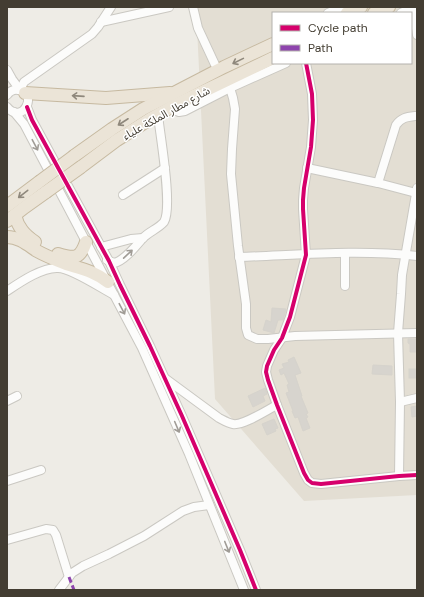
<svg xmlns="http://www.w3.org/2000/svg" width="424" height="597" font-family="'DM Sans','Noto Sans Arabic',sans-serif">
  <rect width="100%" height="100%" fill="#eeece6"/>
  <path fill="#e3ded3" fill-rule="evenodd" d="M 196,7 L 417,7 L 417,495 L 304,501 L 215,399 ZM 273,13 L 411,13 L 411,63 L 273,63 Z"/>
  <g fill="#d7d4ce" stroke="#d6d3cc">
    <polygon points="272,308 286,309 283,320 278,320 274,333 263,330 266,320 271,322"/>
    <polygon points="408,339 417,339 417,352 410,352 410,344 408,343"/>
    <polygon points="294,357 301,373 295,375 302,396 301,396 308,413 306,414 308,417 306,418 310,428 303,431 298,417 295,418 292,411 293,411 286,393 289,392 287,385 289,384 284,373 281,375 279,370 284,368 282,364 289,362 288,360"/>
    <polygon points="373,365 392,366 392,375 372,374"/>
    <rect x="409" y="369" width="8" height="9"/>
    <polygon points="265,388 267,394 263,396 265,401 253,407 248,396"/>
    <polygon points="417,406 417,416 412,417 411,407"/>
    <polygon points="274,419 278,428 275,429 276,431 267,435 262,424"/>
  </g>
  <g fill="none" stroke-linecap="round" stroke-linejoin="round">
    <g stroke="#cac8c2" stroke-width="10">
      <g id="minor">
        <polyline points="193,7 198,28 218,71"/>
        <polyline points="413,8 417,35"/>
        <polyline points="328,13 342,7"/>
        <polyline points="401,13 414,7"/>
        <polyline points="101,22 169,7"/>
        <polyline points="306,63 312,94 313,120 311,147 304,188 303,200 303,209 306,255 290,317 285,330 282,338 274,350 267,366 266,372 268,380 277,405 304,473 308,480 312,483 321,484 399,476 417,475"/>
        <polyline points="7,70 12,79 20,90"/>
        <polyline points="230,88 233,98 235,109 232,149 231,174 238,246 246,304 246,328 248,335 257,339 268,339 295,336 417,333"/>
        <polyline points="21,90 22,86 24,82 92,34 98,27 111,7"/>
        <path d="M 7,95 C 10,91 13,89 18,90 C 39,92 23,126 7,107"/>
        <polyline points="27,107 32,120 109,261 120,285 150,346 182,416 240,550 256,590"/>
        <polyline points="169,108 179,112 185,111 230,88 286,63"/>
        <polyline points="14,112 24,124 142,348 189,454 244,590"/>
        <polyline points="307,168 378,183 416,193"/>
        <path d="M 378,183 L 396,125 C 401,118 406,117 415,116"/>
        <polyline points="123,195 165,168"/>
        <polyline points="101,247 131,239 143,238"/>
        <path d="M 239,257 C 298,255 358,249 417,256"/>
        <path d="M 107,260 L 114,263 C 124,261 136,246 142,239 C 148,232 158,229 164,222 C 173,207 160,135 158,115"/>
        <polyline points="345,286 345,253"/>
        <path d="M 7,291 C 19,283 42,267 58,268 C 71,268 101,288 114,295"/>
        <path d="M 166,379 L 219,418 C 223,420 228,423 233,424 C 243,426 267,410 277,405"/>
        <polyline points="7,401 17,396"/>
        <polyline points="400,402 417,398"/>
        <polyline points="399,476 400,402 398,333 401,294 402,275 417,188"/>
        <polyline points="7,481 41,470"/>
        <polyline points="7,540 46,529 53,530 56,535 69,577"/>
        <polyline points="59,590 72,573 83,566 109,554 144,536 183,511 194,507 209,505"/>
      </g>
    </g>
    <g stroke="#c6b9a0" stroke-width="14">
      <g id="highway">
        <polyline points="347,13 361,7"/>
        <polyline points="374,13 389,7"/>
        <polyline points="25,93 106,98 170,93"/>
        <polyline points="74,156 112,129 143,109 224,67 273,44"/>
        <polyline points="81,167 117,140 150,119 177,104 273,58"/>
        <polyline points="7,206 39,182"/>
        <path d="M 15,215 C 18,228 25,235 35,242"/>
        <polyline points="7,221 25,207 46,192"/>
        <path d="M 7,237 C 19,237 28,245 37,251 C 46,256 56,260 66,264 C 82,269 94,271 108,282"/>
        <path d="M 58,254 C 75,259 80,259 86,242"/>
      </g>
    </g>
    <use href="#minor" stroke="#fcfcfb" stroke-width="8"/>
    <use href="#highway" stroke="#ebe4d7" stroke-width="12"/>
    <g stroke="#c6b9a0" stroke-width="14" stroke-linecap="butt">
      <g id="highway-bridge">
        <polyline points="39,182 74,156"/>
        <polyline points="46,192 81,167"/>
      </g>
    </g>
    <use href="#highway-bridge" stroke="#ebe4d7" stroke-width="12"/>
    <polyline stroke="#8e44ad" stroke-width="3" stroke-dasharray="6 3" stroke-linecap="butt" points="69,577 74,590"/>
    <g stroke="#fff" stroke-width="6">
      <g id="cycleway">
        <polyline points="306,63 312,94 313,120 311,147 304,188 303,200 303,209 306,255 290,317 285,330 282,338 274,350 267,366 266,372 268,380 277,405 304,473 308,480 312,483 321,484 399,476 417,475"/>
        <polyline points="27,107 32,120 109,261 120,285 150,346 182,416 240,550 256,590"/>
      </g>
    </g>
    <use href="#cycleway" stroke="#d6006c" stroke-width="4"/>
  </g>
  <defs><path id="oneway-shaft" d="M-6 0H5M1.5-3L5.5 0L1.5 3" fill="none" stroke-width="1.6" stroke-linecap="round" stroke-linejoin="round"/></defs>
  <g stroke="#8f887c">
    <use href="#oneway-shaft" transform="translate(238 61) rotate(154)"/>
    <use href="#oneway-shaft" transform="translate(78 96) rotate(-176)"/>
    <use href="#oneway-shaft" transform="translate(123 122) rotate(147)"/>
    <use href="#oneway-shaft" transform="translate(23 194) rotate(142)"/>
  </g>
  <g stroke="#a09c96">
    <use href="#oneway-shaft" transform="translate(35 145) rotate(62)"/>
    <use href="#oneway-shaft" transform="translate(128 254) rotate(-43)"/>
    <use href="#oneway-shaft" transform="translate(122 309) rotate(62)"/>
    <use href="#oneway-shaft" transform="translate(177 427) rotate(67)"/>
    <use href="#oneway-shaft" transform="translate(227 547) rotate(68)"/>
  </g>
  <g text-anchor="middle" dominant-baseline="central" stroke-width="3" stroke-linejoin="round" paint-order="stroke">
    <g font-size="11" fill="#433d32" stroke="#fff">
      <text transform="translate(166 113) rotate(-29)">شارع مطار الملكة علياء</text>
    </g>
  </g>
  <rect width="424" height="597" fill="none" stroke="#433d32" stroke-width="16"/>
  <rect x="272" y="12" width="140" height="52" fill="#ffffff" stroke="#b4b1ad"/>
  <rect x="280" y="25" width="20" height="6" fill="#d6006c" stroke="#b4b1ad"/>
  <text x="308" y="32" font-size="12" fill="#433d32">Cycle path</text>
  <rect x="280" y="45" width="20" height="6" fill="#8e44ad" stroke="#b4b1ad"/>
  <text x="308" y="52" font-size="12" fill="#433d32">Path</text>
</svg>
